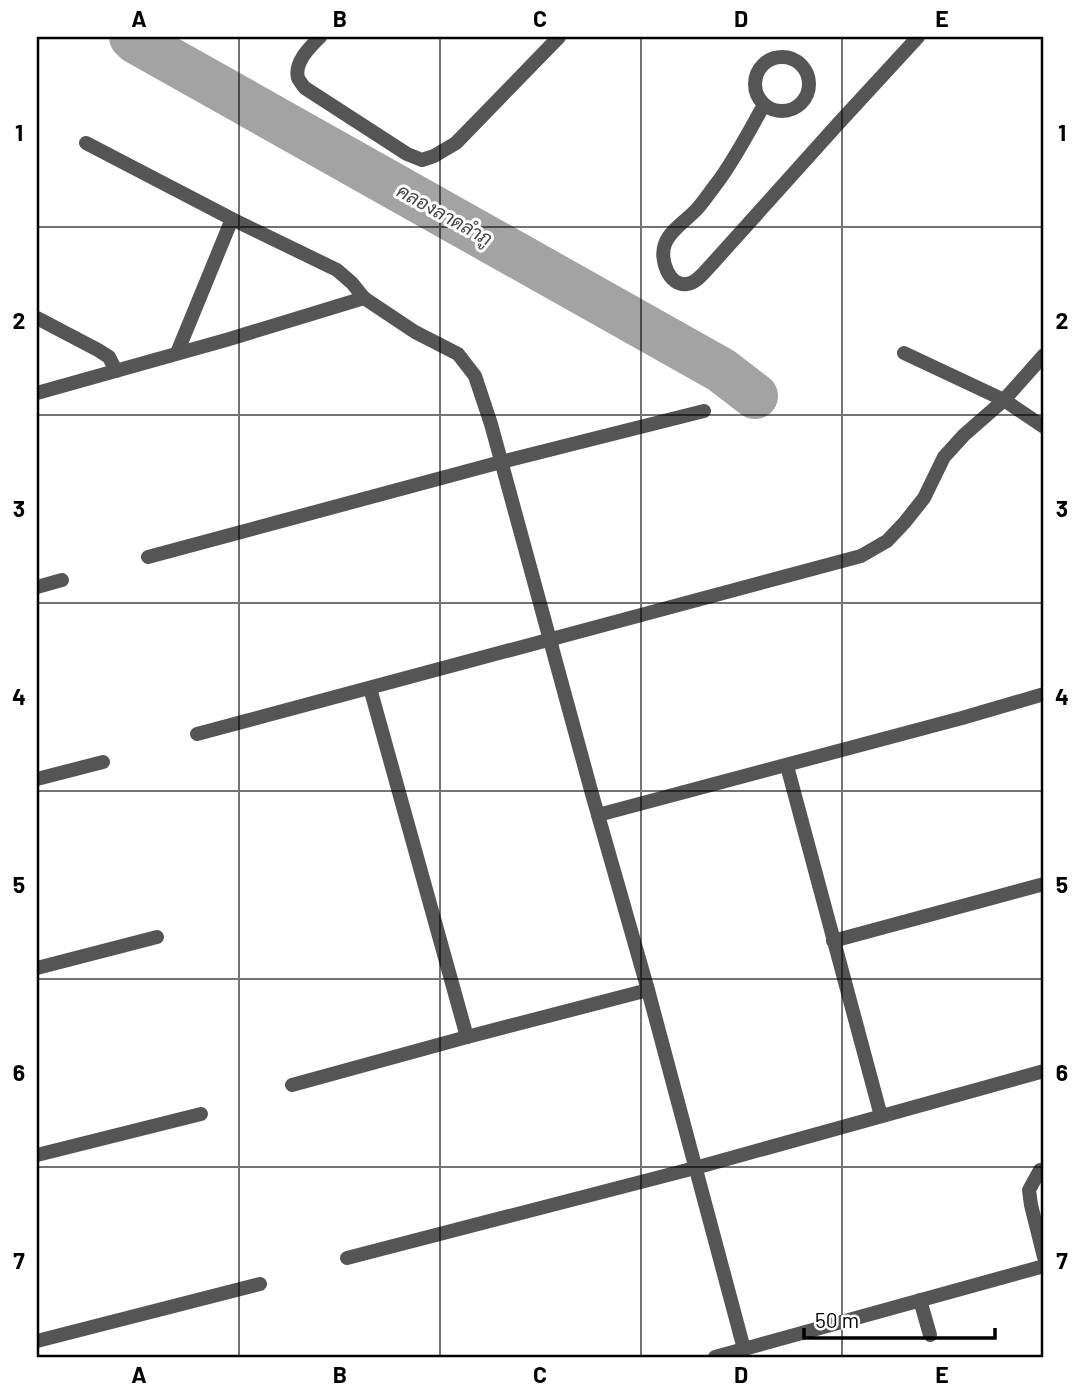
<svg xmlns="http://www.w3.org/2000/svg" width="1081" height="1394" font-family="Barlow,Sarabun,sans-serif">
  <rect width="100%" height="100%" fill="#fff"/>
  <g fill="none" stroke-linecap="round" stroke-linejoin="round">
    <polyline stroke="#a3a3a3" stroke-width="46" points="132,37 136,41 721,370 755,396"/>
    <g stroke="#555" stroke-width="14">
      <path d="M 320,37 C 310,47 294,62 298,78 C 298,79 304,87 305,88 L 407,154 L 422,160 L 434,156 L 456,143 L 559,37"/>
      <circle cx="782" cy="84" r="27"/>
      <path d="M 764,105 C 749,131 735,159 717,183 C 710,192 704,201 697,209 C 687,220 670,230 665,244 C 659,259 669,287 687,284 C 697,283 705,271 712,264 L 837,125 L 918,37"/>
      <polyline points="86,143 232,219 337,270 352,283 364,298 415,332 458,354 475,376 491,424 592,794 648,990 744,1349"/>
      <polyline points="37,318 98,350 109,357 116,371"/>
      <polyline points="177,353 232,219"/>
      <polyline points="904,353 1004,400 1044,427"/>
      <polyline points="37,393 226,340 364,298"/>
      <polyline points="148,557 501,462 704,411"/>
      <polyline points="37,587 62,580"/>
      <polyline points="370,688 467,1037"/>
      <polyline points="197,734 861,556 887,541 905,522 924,498 944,457 964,435 1004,400 1044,355"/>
      <polyline points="787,766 881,1116"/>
      <polyline points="37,779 103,762"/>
      <polyline points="598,815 962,718 1044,694"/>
      <polyline points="833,941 1044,884"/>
      <polyline points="37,968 157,937"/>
      <polyline points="292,1085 467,1037 648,990"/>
      <polyline points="37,1155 201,1114"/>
      <polyline points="1040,1170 1029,1190 1031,1205 1044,1257"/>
      <polyline points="347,1258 695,1168 1044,1071"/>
      <polyline points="920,1300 930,1335"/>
      <polyline points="37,1341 260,1284"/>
      <polyline points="715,1357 1044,1266"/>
    </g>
  </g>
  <path fill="none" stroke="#000" stroke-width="2" stroke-opacity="0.55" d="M 239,37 L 239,1357M 440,37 L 440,1357M 641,37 L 641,1357M 842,37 L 842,1357M 37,227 L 1044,227M 37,415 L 1044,415M 37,603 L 1044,603M 37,791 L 1044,791M 37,979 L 1044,979M 37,1167 L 1044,1167"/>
  <g text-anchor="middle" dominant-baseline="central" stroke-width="6" stroke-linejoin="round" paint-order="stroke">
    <g font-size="19" font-style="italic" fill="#444" stroke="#fff">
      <text transform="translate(445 214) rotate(29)">คลองลาดลำภู</text>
    </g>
  </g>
  <rect width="1081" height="1394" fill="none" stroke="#ffffff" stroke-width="77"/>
  <path d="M804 1328v10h191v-10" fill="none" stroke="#000000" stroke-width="3.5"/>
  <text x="815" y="1328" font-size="21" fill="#000000" stroke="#ffffff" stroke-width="5" paint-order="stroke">50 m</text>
  <rect x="38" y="38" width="1004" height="1318" fill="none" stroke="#000" stroke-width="2.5"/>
  <g font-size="23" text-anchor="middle" font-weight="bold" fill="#000">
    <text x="139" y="27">A</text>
    <text x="340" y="27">B</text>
    <text x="540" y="27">C</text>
    <text x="741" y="27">D</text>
    <text x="942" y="27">E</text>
    <text x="19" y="141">1</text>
    <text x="1062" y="141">1</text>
    <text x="19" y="329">2</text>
    <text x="1062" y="329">2</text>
    <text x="19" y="517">3</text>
    <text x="1062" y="517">3</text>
    <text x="19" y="705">4</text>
    <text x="1062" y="705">4</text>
    <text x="19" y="893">5</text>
    <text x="1062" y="893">5</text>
    <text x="19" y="1081">6</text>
    <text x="1062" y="1081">6</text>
    <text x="19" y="1269">7</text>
    <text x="1062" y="1269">7</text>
    <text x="139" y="1383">A</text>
    <text x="340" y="1383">B</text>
    <text x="540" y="1383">C</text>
    <text x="741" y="1383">D</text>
    <text x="942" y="1383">E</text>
  </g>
</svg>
